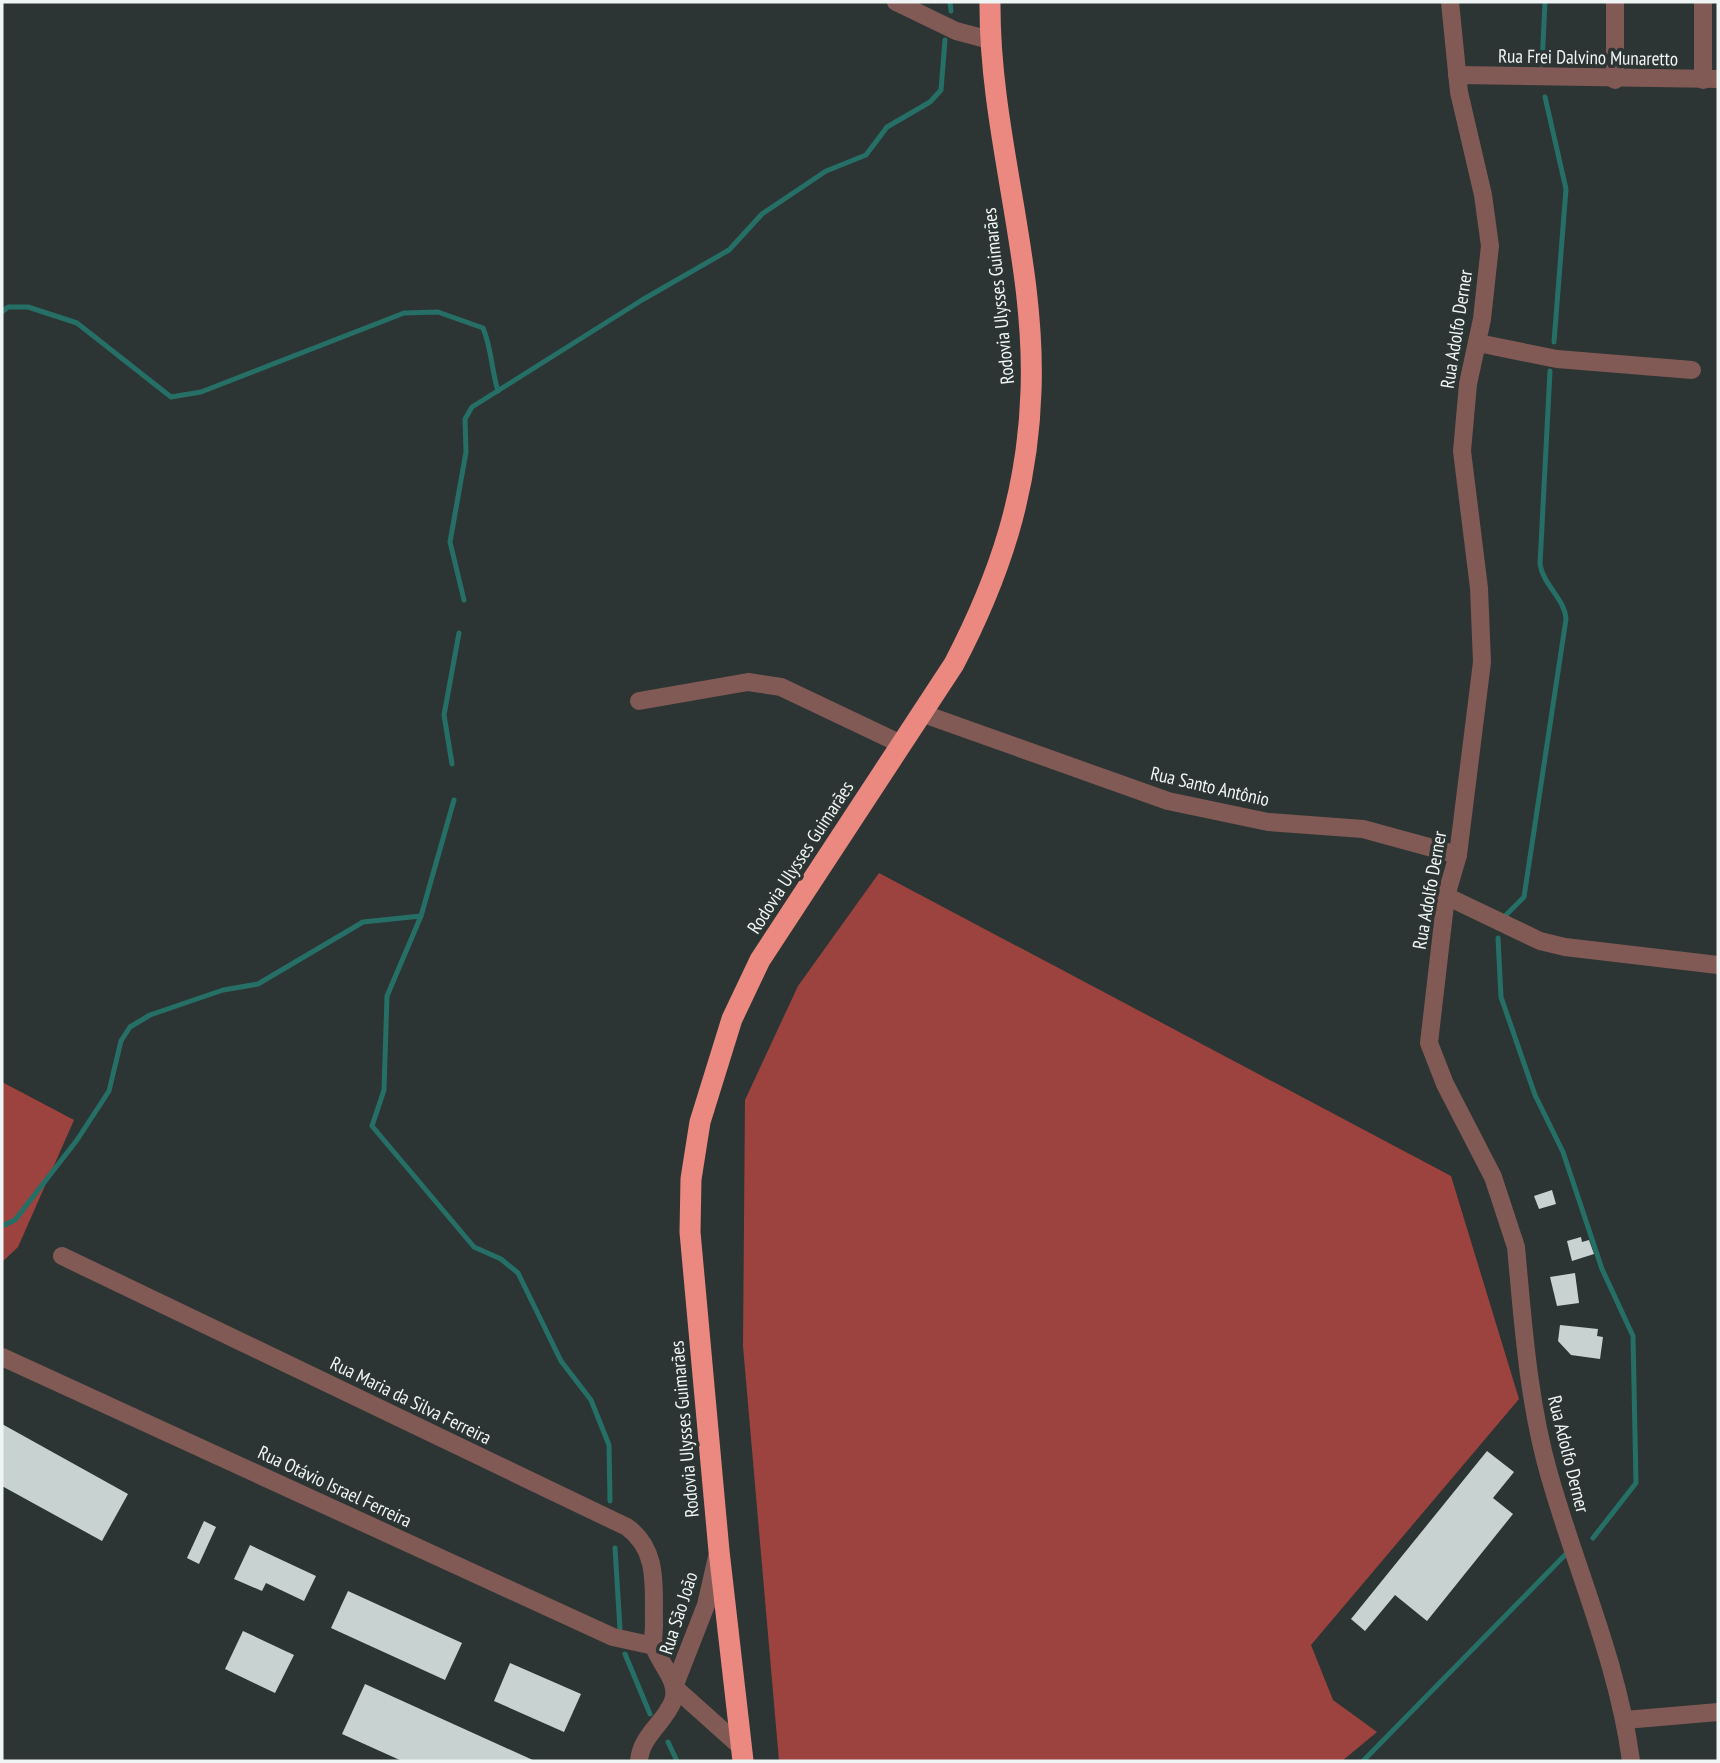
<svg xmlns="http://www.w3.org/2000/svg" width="1720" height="1763" font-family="'PT Sans Narrow',sans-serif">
  <rect width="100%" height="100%" fill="#2c3533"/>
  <g fill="#9d433f">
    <polygon points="879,873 1451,1176 1519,1399 1311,1645 1333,1700 1377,1732 1342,1761 779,1761 743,1346 745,1100 798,986"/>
    <polygon points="2,1082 74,1120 18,1247 2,1262"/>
  </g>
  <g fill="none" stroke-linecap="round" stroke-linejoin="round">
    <g stroke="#256f67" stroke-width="5">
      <polyline points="950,2 951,11"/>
      <polyline points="1542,65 1545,2"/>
      <polyline points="1545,97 1566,189 1554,342"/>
      <path d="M 2,312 L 8,307 L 28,307 L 77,323 L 171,397 L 201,392 L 404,313 L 438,312 L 483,328 C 492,349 491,369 498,391"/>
      <polyline points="464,600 450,542 466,452 465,419 472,407 642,300 729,250 762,214 826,171 866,155 887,127 930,102 941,90 945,40"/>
      <polyline points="452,764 444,715 459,633"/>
      <polyline points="454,800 421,916 387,996 384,1090 372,1126 474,1247 501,1259 518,1273 561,1361 591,1400 609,1445 610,1501"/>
      <path d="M 1506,915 L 1524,897 L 1566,619 C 1565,599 1543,585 1540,564 L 1550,371"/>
      <polyline points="1498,938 1501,997 1535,1095 1563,1152 1602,1269 1633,1336 1636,1483 1593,1538"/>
      <polyline points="2,1226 15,1220 77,1140 109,1091 121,1041 130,1027 150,1015 223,990 258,984 363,922 421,916"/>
      <polyline points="615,1548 620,1629"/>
      <polyline points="625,1654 650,1714"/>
      <polyline points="668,1742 677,1761"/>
      <polyline points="1363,1761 1566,1554"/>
    </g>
  </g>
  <g fill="#c8d3d1">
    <polygon points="1552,1190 1556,1204 1539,1209 1534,1196"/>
    <polygon points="1581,1237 1582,1242 1589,1240 1594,1254 1572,1261 1567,1241"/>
    <polygon points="1575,1273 1579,1303 1557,1306 1550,1277"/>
    <polygon points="1560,1325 1598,1329 1597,1336 1603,1337 1600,1359 1571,1355 1558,1341"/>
    <polygon points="2,1424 128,1494 102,1541 2,1486"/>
    <polygon points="1487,1451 1514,1472 1493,1498 1513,1514 1427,1621 1395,1595 1365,1631 1351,1619"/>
    <polygon points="204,1521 216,1527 199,1564 187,1558"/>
    <polygon points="250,1545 316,1576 304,1601 266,1583 262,1591 234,1579"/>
    <polygon points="348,1591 462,1643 445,1680 331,1628"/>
    <polygon points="243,1631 294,1655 275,1693 225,1669"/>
    <polygon points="510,1663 581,1694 564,1732 494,1701"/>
    <polygon points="365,1684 535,1761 402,1761 342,1734"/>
  </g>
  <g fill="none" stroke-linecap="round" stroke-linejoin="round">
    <g stroke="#815955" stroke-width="18">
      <polyline points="896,2 956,31 990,40"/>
      <path d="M 1450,2 L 1459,92 L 1483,195 L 1490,246 L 1482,319 L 1468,384 L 1462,451 L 1479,588 L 1482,662 L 1458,855 L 1446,896 L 1429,1043 L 1445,1084 L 1493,1177 L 1516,1247 C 1523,1322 1528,1401 1549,1474 C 1576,1570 1618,1662 1631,1761"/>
      <polyline points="1615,2 1615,80"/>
      <polyline points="1457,75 1718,79"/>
      <polyline points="1703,80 1703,2"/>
      <polyline points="1478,343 1557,359 1692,370"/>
      <polyline points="639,701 748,682 781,687 901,744"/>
      <polyline points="921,713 1168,801 1268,822 1363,829 1458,855"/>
      <polyline points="1446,896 1540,941 1565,947 1718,965"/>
      <path d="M 62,1256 L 627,1527 C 660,1551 653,1589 654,1625 C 654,1632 652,1641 654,1647 C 660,1664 680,1682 673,1701 C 664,1724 641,1735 639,1761"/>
      <polyline points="2,1357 613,1637 654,1646"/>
      <polyline points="717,1557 706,1605 674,1687 740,1746"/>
      <polyline points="1625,1720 1718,1712"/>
    </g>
    <path stroke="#eb8981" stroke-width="21" d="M 743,1761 L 719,1551 L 690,1232 L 691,1179 L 700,1122 L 732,1019 L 760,960 L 954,664 C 1000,576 1028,491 1031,391 C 1036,260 989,133 990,2"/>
  </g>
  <g text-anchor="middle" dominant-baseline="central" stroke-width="7" stroke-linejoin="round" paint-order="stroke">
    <g font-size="19" fill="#eff5f4" stroke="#2c3533">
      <text transform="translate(1588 57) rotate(1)">Rua Frei Dalvino Munaretto</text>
      <text transform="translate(998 296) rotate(-96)">Rodovia Ulysses Guimarães</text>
      <text transform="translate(1456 329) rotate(-81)">Rua Adolfo Derner</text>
      <text transform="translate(1210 786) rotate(13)">Rua Santo Antônio</text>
      <text transform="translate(800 857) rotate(-57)">Rodovia Ulysses Guimarães</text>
      <text transform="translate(1429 890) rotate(-80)">Rua Adolfo Derner</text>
      <text transform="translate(411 1400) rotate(26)">Rua Maria da Silva Ferreira</text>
      <text transform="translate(684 1429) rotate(-95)">Rodovia Ulysses Guimarães</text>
      <text transform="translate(1569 1454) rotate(76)">Rua Adolfo Derner</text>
      <text transform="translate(335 1486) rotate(25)">Rua Otávio Israel Ferreira</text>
      <text transform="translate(678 1613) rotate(-72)">Rua São João</text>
    </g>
  </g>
  <rect width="1720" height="1763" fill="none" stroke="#eff5f4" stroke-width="7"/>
</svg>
